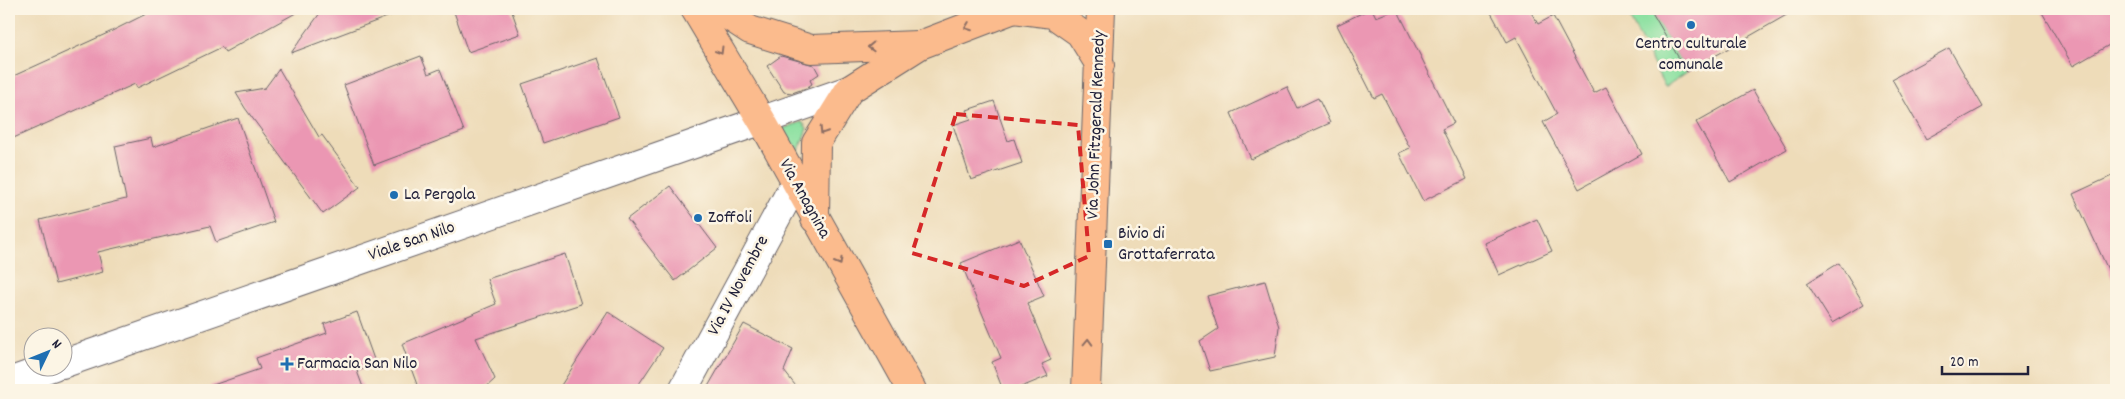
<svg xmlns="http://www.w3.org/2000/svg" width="2125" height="399" font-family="Dekko,sans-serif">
  <rect width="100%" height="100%" fill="#fcf5e5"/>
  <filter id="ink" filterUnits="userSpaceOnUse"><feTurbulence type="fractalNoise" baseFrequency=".02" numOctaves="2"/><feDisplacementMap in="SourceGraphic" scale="10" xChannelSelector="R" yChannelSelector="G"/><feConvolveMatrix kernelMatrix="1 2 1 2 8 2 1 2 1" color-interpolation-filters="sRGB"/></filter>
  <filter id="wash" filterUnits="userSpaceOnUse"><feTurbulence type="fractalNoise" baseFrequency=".0096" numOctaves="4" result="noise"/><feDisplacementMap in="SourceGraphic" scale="20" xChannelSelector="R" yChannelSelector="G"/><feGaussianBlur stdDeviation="1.12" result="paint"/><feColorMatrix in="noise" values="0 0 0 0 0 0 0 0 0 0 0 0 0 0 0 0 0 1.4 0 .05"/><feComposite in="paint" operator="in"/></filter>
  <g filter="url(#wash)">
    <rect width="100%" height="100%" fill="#eedcb9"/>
    <g fill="#8ee1a2" stroke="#58826e">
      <polygon points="1625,9 1657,9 1652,12 1687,72 1665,87"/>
      <polygon points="802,122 807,128 796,159 776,131"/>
    </g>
    <g id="blocks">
      <g fill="#eb97b3">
        <polygon points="156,9 303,9 225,52 222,47 137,88 135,84 9,140 9,78 110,32"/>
        <polygon points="323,9 402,9 403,11 291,53"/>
        <polygon points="453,9 511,9 520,34 468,52"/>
        <polygon points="1370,9 1372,9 1376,17 1397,9 1454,123 1442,129 1467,179 1423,201 1399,153 1410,148 1382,94 1374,98 1337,25"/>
        <polygon points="1489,9 1529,9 1538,24 1553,16 1594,93 1606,87 1642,154 1579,189 1543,122 1557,114 1516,37 1507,42"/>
        <polygon points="1650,9 1797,9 1687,72"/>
        <polygon points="2040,9 2116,9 2116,41 2073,66"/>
        <polygon points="1949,48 1983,107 1926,139 1892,79"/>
        <polygon points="421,56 428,74 440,69 464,131 374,165 344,85"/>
        <polygon points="781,56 814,65 819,74 810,80 812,84 806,88 792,93 784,92 767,66"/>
        <polygon points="598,58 619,117 543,143 522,84"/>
        <polygon points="279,69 319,137 322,135 360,187 323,214 245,108 236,93 265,88"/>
        <polygon points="1287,87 1297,108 1318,98 1330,123 1251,159 1231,113"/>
        <polygon points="1753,90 1787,149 1730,182 1696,122"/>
        <polygon points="994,101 1008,141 1014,139 1022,163 971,180 953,125 971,119 967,110"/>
        <polygon points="238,118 274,222 216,242 210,226 98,252 103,272 56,284 40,220 126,199 115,146 151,138 153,147"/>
        <polygon points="2116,174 2116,287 2073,194"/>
        <polygon points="670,186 717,248 675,281 627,219"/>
        <polygon points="1537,219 1552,251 1499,275 1485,243"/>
        <polygon points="1019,239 1044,296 1027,303 1051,360 1042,364 1048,376 1014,390 1003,390 992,362 1001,358 961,263"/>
        <polygon points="565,254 581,304 476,338 495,379 483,390 419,390 402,344 496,304 487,279"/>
        <polygon points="1839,263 1864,304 1832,323 1807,283"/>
        <polygon points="1265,281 1279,327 1275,357 1210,371 1200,341 1218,329 1207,296"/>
        <polygon points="357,312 376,365 357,371 364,390 211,390 210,386 260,369 256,358 327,333 324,324"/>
        <polygon points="608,312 663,348 635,390 558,390"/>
        <polygon points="744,324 793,349 784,371 799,390 706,390"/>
      </g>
    </g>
  </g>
  <g filter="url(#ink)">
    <use href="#blocks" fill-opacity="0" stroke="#696367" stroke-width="1"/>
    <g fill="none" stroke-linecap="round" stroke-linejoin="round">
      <g stroke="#696367" stroke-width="30">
        <g id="minor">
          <polyline points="62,364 849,90"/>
          <polyline points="9,382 54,366"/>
          <polyline points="683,390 795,183"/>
        </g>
      </g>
      <g stroke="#696367" stroke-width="30">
        <g id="major">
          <polyline points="695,9 762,121 912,390"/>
          <polyline points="718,9 750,30 811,49 918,45"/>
          <polyline points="1014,9 1053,14 1080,33 1100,65"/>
          <polyline points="815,219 816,143 849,90 920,45 1014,9"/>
          <polyline points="1086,390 1101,9"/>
        </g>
      </g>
      <use href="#minor" stroke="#fff" stroke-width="28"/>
      <use href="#major" stroke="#fbbb8d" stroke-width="28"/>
    </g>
    <defs><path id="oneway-chevron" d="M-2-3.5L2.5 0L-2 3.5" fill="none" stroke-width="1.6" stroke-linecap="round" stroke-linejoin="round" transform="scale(1.25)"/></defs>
    <g stroke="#8e6e64">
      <use href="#oneway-chevron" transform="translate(968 27) rotate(159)"/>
      <use href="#oneway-chevron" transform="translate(871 47) rotate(178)"/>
      <use href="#oneway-chevron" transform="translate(720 51) rotate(59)"/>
      <use href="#oneway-chevron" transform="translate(823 131) rotate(122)"/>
      <use href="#oneway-chevron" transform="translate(839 262) rotate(60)"/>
      <use href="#oneway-chevron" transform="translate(1088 342) rotate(-88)"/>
    </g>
  </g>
  <path fill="none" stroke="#d62828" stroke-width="4" stroke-dasharray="10 6" stroke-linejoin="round" d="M 956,114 L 1078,125 L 1089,256 L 1024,286 L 912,253 Z"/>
  <g fill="#1f6fb2" stroke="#fcf5e5" stroke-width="2">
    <circle cx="1691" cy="25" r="5"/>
    <circle cx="394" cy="195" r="5"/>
    <circle cx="698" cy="218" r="5"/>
    <rect x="1103" y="239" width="10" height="10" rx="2.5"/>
    <path d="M284.5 356.5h5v5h5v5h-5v5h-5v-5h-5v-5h5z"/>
  </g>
  <g text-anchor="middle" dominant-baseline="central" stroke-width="5" stroke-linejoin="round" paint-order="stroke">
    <g font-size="18" fill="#22223b" stroke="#fcf5e5" text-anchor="start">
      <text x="1691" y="44" text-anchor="middle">Centro culturale<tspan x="1691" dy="21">comunale</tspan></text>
      <text x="404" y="195">La Pergola</text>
      <text x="708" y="218">Zoffoli</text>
      <text x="1118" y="234">Bivio di<tspan x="1118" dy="21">Grottaferrata</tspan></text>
      <text x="297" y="364">Farmacia San Nilo</text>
    </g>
    <g font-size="18" fill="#22223b" stroke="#fcf5e5">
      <text transform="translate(1097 125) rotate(-88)">Via John Fitzgerald Kennedy</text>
      <text transform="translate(804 199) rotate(61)">Via Anagnina</text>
      <text transform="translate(412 242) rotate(-19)">Viale San Nilo</text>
      <text transform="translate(739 286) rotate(-62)">Via IV Novembre</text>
    </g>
  </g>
  <rect width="2125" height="399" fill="none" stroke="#fcf5e5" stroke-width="30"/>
  <g transform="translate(48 352) rotate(47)"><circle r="24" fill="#fcf5e5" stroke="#a5a1a1"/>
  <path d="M0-4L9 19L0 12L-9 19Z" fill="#1f6fb2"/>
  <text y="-8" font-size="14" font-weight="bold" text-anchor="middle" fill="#22223b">N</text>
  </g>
  <path d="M1942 366v8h86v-8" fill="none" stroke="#22223b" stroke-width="2.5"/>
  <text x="1950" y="366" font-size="15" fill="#22223b" stroke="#fcf5e5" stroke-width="4" paint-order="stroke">20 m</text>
</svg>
